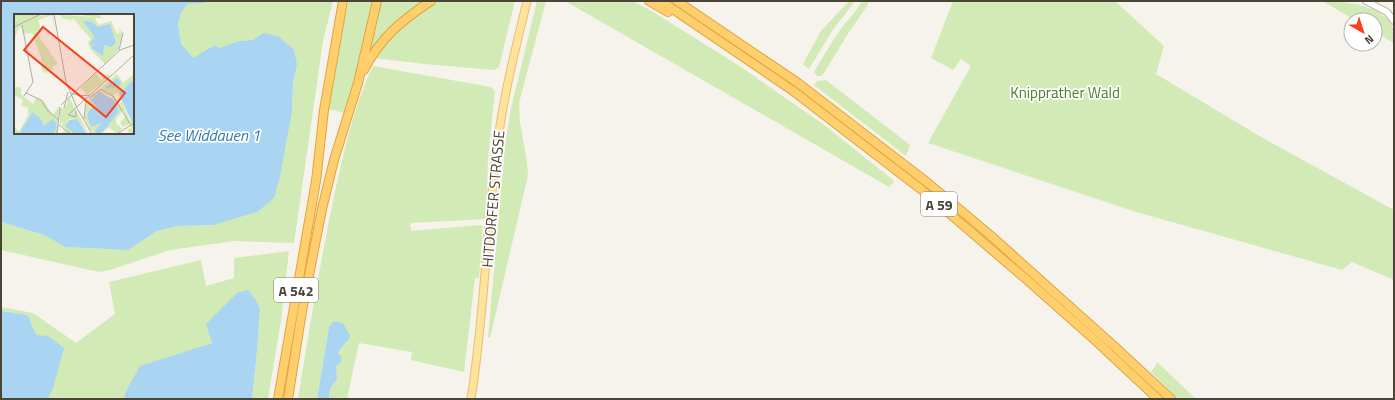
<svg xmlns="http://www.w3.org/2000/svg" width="1395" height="400" font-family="'Titillium Web',sans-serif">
  <rect width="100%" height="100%" fill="#f6f3ec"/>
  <g fill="#d2eab5">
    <polygon points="207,1 333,1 323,41 294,243 234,241 170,250 110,270 99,272 1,250 1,222 44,235 67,247 128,250 157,231 177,226 213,225 292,111 293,83 297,65 263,33 253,40 239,41 219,48 215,45 193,59 181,44 178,24 182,11 188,4 205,3"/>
    <polygon points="349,1 374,1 356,77 345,113 327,109 344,20"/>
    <polygon points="380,1 427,1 369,56 367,56"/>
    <path d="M 436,1 L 515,1 L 499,67 L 494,70 L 425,64 L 373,58 C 390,33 412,17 436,1 Z"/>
    <polygon points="537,1 546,1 519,103 520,122 527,162 528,175 490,338 488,337 505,145 511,108"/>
    <polygon points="565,1 632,1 650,10 738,65 823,124 893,180 894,182 889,187"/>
    <polygon points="849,1 855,1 832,31 809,69 803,64 821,31"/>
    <path d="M 862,1 L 869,1 L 867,6 L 849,32 L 822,76 L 817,76 L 814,72 C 823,57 832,41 843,26 C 850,18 857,10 862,1 Z"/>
    <polygon points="953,1 1115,1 1164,46 1156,74 1261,137 1394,210 1394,280 1352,262 1342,270 1133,211 928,143 971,66 961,59 953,70 931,58"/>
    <path d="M 1322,1 C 1344,1 1384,5 1393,28 C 1395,32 1394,38 1394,43 L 1375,32 L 1375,20 L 1355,20 Z"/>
    <path d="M 373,66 L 491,87 L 495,91 L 488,158 L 486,219 L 410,223 L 411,231 L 480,225 L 483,226 L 479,278 L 475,278 L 464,372 L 411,360 L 412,352 L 359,343 L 347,399 L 329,399 L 330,389 L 337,379 C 336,370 334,354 341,347 C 341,346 346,344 346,343 L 329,327 L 317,399 L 298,399 C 309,331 320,263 334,196 C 344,152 353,107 373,66 Z"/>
    <polygon points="826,80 910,145 906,156 814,85 817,81"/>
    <polygon points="289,251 281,321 268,399 252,399 257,351 260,310 212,343 141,366 125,393 124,399 48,399 53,388 32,324 28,315 1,311 1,307 33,313 76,343 115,314 109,282 201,260 206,286 234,278 234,258"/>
    <polygon points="1157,362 1196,399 1178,399 1151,372 1155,367"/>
  </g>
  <g fill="#a9d4f2" fill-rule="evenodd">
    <path d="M 1,1 L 207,1 L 205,3 L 188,4 L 182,11 L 178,24 L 181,44 L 193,58 L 215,45 L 219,48 L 239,41 L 253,40 L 263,33 L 278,36 L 294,50 L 297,65 L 293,83 L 292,111 L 280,176 L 274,198 L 257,212 L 213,225 L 177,226 L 157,231 L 128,250 L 66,247 L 44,235 L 1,222 ZM 15,15 L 133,15 L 133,133 L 15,133 Z"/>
    <polygon points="248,290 257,302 260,310 257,351 252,399 124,399 125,393 140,366 212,343 206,324 237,293"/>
    <polygon points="1,311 28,315 36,335 48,336 64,348 53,388 48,399 1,399"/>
    <path d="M 334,321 L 343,323 L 350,336 C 347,343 341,346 338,353 L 341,356 L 341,363 L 336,366 L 337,379 L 330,389 L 329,399 L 317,399 L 329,327 Z"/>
  </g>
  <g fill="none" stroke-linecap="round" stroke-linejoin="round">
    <g stroke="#c2bbae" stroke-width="8">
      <polyline id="minor" points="1366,1 1387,12 1394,21"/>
    </g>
    <g stroke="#e6c16a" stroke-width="9">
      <path id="major" d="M 471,399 C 485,313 486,226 498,140 C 504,93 516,47 527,1"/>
    </g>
    <g stroke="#e0a43c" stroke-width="10">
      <g id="highway">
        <polyline points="649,1 668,12"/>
        <polyline points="661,1 792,90 922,190 1026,279 1096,341 1158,399"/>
        <polyline points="677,1 798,83 928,183 990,235 1115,347 1171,399"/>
        <path d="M 364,70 C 380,38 402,20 431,1"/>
        <polyline points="278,399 316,181 324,110 343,1"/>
        <polyline points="288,399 302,311 322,209 334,160 358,83 377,1"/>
      </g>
    </g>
    <use href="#minor" stroke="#fff" stroke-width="5.5"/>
    <use href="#major" stroke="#ffe39c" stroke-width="7"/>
    <use href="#highway" stroke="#ffcf6e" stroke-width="8"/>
  </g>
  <g text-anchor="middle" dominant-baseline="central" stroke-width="3.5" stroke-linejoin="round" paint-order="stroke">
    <g fill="#fff" stroke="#817c74" stroke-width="1">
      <rect x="921" y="192" width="36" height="24" rx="3"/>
      <rect x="274" y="278" width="44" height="24" rx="3"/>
    </g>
    <g font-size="14" font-weight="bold" fill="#4b4439">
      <text x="939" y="204">A 59</text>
      <text x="296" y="290">A 542</text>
    </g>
    <g font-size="15" fill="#4a7f2a" stroke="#fff">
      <text x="1065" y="92">Knipprather Wald</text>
    </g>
    <g font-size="15" fill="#4b4439" stroke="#fff">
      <text transform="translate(493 199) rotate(-85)">HITDORFER STRASSE</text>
    </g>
    <g font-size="16" font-style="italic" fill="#2e7ab2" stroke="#fff">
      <text x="209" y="135">See Widdauen 1</text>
    </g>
  </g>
  <g transform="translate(14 14)">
    <rect width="120" height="120" fill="#f6f3ec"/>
    <path d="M 0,0 L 26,0 L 25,2 L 39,0 L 42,26 L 38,1 L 24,6 L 27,15 L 22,18 L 44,50 L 38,53 L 40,55 L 32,59 L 28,57 L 27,43 L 18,19 L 9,20 L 7,12 L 3,17 L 0,29 ZM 58,0 L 84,0 L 88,4 L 81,4 L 84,11 L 97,7 L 103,20 L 106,18 L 104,14 L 109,19 L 104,36 L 91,50 L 76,35 L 74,28 L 77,25 L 59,4 L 58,6 L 45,4 L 48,4 L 47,1 L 82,3 ZM 82,59 L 87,66 L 94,60 L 97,62 L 73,81 L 67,74 ZM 103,60 L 109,69 L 120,60 L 120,65 L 105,80 L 116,107 L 120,105 L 120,120 L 116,120 L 113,116 L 117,114 L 116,110 L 109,113 L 106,108 L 112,103 L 114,107 L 109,96 L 102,105 L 102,109 L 108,115 L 103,120 L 95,113 L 86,120 L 105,97 L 97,82 L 90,80 L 78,85 L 84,92 L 76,95 L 73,101 L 78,113 L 86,107 L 88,109 L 82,115 L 82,120 L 77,117 L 71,106 L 72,88 L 86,75 L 99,82 L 106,91 L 108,86 L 104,79 L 99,81 L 87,74 ZM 0,73 L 7,73 L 7,80 L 19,90 L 22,84 L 29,86 L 39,101 L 53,80 L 45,92 L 43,120 L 39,120 L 43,112 L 40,106 L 31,111 L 21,100 L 17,99 L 5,120 L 2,120 L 0,112 L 5,118 L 14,101 L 14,93 L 7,92 L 9,86 L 0,81 ZM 55,83 L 66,104 L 75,120 L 63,105 L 55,105 L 51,111 L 61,120 L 48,119 L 52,115 L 48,112 L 50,106 L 46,111 L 46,95 L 51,94 Z" fill="#d2eab5"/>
    <path d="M 69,7 L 79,8 L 83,13 L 96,10 L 102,29 L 97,33 L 90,31 L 89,42 L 77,34 L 81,29 L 76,32 L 76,29 L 81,23 ZM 103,64 L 107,68 L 105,73 L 91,74 ZM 120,65 L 120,105 L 118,108 L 105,80 ZM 85,78 L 99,85 L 105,97 L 89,118 L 83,120 L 81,116 L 88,109 L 77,113 L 73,101 L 76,95 L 83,93 L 77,86 ZM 18,98 L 26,104 L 30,111 L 39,105 L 41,107 L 43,113 L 39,120 L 5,120 ZM 63,105 L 72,118 L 72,120 L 61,120 L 51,112 L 55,106 Z" fill="#a9d4f2"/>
    <path fill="none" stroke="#b2ada4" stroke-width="1" d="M 40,0 L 52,68 L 63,94 L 78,120M 8,11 L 19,68 L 10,82M 0,13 L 27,0M 105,36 L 109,19M 12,79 L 27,86 L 34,97 L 45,106M 57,79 L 66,82 L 75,81M 75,84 L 87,75 L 99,82 L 116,110M 47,91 L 106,36 L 120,31M 50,94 L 54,78M 62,97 L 62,103 L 54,101 L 120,41M 70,105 L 72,87M 45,111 L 57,120M 43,120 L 46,93M 103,120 L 120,109"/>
    <path fill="#fc3f1d" fill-opacity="0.15" stroke="#fc3f1d" stroke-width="2" d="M 29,13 L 111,79 L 92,103 L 10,36 Z"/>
    <rect width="120" height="120" fill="none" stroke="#4b4439" stroke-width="2"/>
  </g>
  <rect width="1395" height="400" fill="none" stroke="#4b4439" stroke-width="4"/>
  <g transform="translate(1363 32) rotate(141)"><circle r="19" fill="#ffffff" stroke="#b7b4b0"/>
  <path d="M0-3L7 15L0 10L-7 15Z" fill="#fc3f1d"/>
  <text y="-6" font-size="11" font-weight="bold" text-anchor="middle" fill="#4b4439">N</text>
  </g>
</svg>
